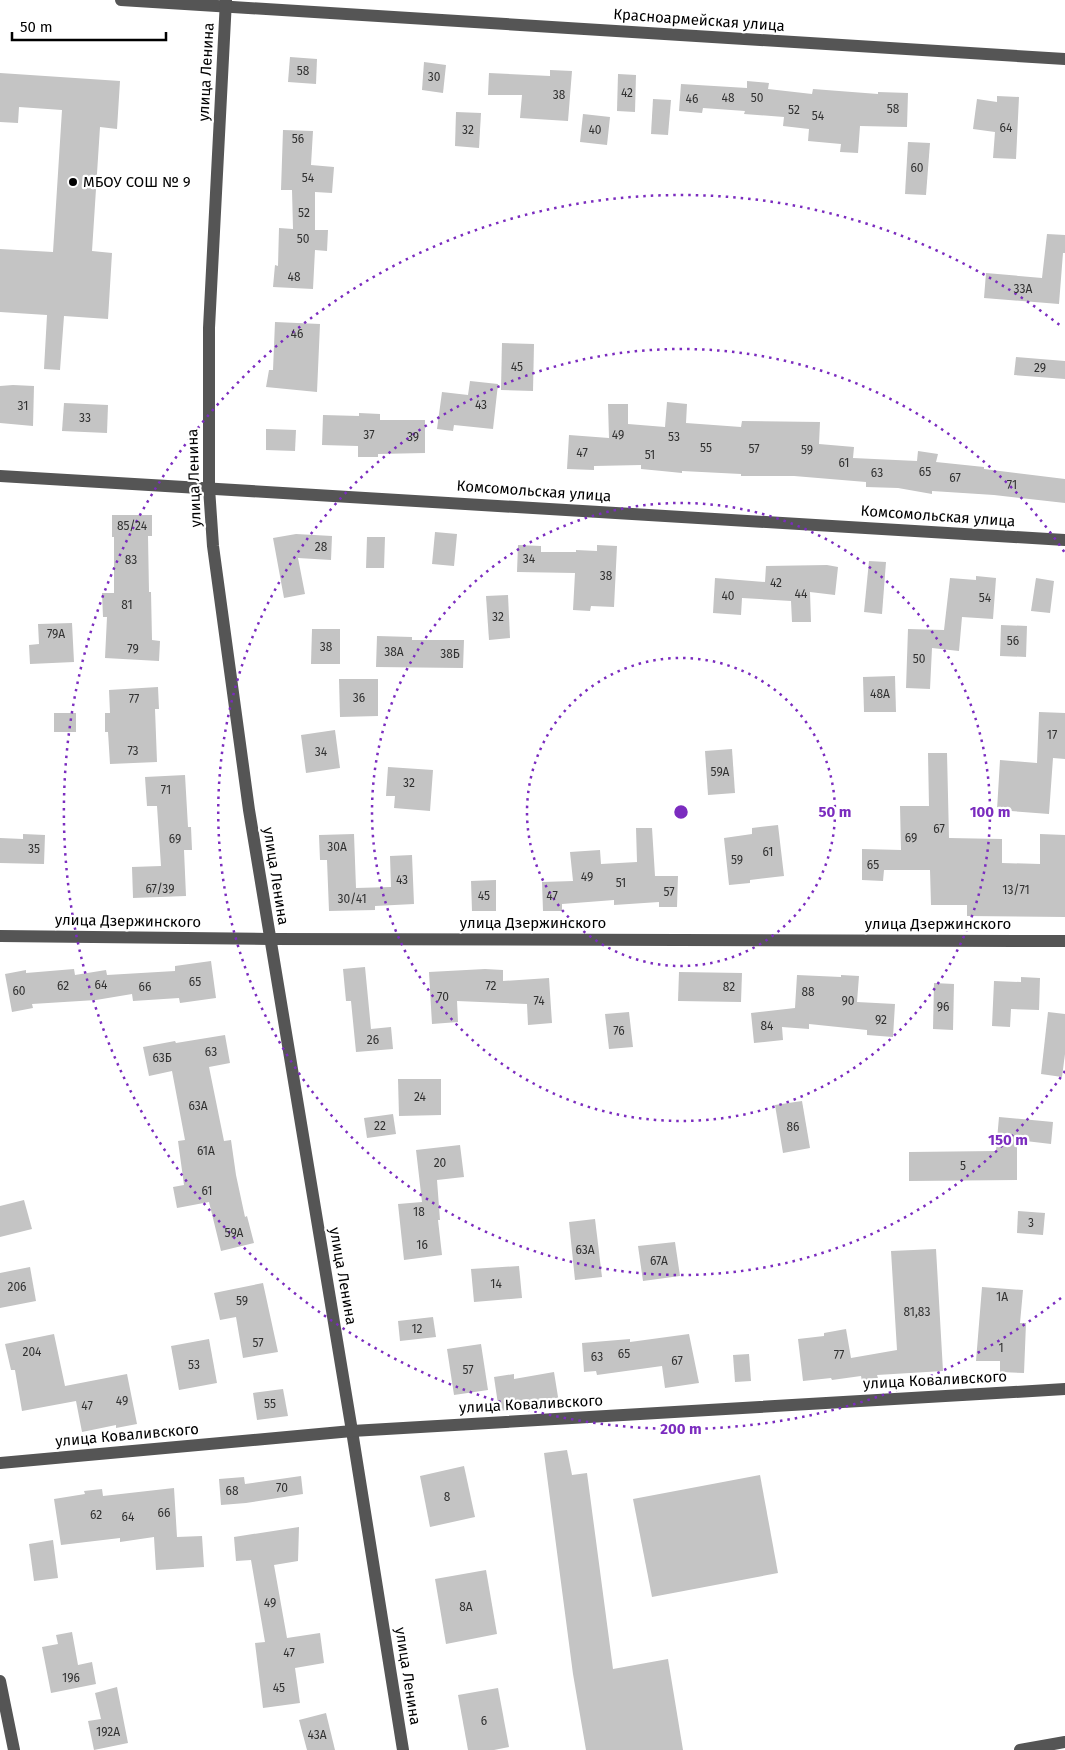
<svg xmlns="http://www.w3.org/2000/svg" width="1065" height="1750" font-family="'Fira Sans',sans-serif">
  <rect width="100%" height="100%" fill="#fff"/>
  <g fill="#c4c4c4">
    <polygon points="290,57 317,59 316,84 288,82"/>
    <polygon points="424,62 446,65 443,93 422,90"/>
    <polygon points="550,70 572,71 568,121 520,118 522,95 488,95 489,73 550,76"/>
    <polygon points="0,73 120,81 117,129 100,127 92,251 112,253 108,319 64,316 60,370 44,369 47,315 0,312 0,249 53,252 62,110 19,107 18,123 0,122"/>
    <polygon points="618,74 636,75 635,112 617,111"/>
    <polygon points="747,81 769,83 768,89 812,94 813,89 878,94 878,92 908,93 907,127 860,126 858,153 840,152 841,144 808,141 809,129 783,126 784,117 744,114 745,111 703,108 702,113 679,111 681,84 747,88"/>
    <polygon points="997,96 1019,97 1016,159 993,158 995,132 973,129 977,99 997,102"/>
    <polygon points="653,99 671,100 668,135 651,134"/>
    <polygon points="456,112 481,113 479,148 455,146"/>
    <polygon points="583,114 610,117 607,145 580,142"/>
    <polygon points="283,130 313,131 311,165 334,167 332,193 315,192 315,230 328,230 327,251 315,250 313,289 273,287 275,265 278,266 279,228 293,229 292,190 281,190"/>
    <polygon points="908,142 930,143 926,195 905,194"/>
    <polygon points="1047,234 1065,235 1065,253 1063,253 1059,304 984,298 986,273 1042,278"/>
    <polygon points="275,322 320,324 317,392 266,387 269,370 273,370"/>
    <polygon points="502,343 534,344 533,391 501,390"/>
    <polygon points="1016,357 1065,361 1065,379 1014,375"/>
    <polygon points="470,381 498,384 493,429 454,425 453,431 437,429 442,392 468,395"/>
    <polygon points="13,385 34,386 33,426 0,423 0,386"/>
    <polygon points="667,402 687,404 686,423 741,427 742,421 820,422 819,444 854,447 853,458 917,461 918,451 938,454 936,462 984,467 984,469 1065,479 1065,503 994,495 932,491 932,494 898,488 866,487 866,482 794,476 741,476 741,474 682,471 682,473 662,471 641,469 641,465 594,466 594,470 567,469 569,435 609,438 608,404 628,404 628,424 665,427"/>
    <polygon points="64,403 108,405 107,433 62,431"/>
    <polygon points="359,413 380,414 380,420 425,420 425,453 378,454 378,457 358,457 358,446 322,445 323,415 359,416"/>
    <polygon points="266,429 296,430 295,451 266,450"/>
    <polygon points="112,515 152,515 152,536 148,536 149,592 151,592 152,640 160,641 159,661 105,658 107,617 103,617 102,593 114,593 114,537 112,537"/>
    <polygon points="435,532 457,534 454,566 432,564"/>
    <polygon points="296,534 332,536 331,560 298,558 305,594 284,598 273,538"/>
    <polygon points="367,537 385,537 384,568 366,568"/>
    <polygon points="518,545 541,546 541,552 576,552 576,550 597,551 597,545 617,546 614,607 591,606 590,611 573,610 575,573 517,572"/>
    <polygon points="869,561 886,562 882,614 864,612"/>
    <polygon points="827,565 838,567 835,595 810,592 811,622 792,622 791,601 742,598 741,615 713,613 715,578 765,582 766,566"/>
    <polygon points="976,576 996,578 993,619 962,617 959,651 932,648 930,689 906,688 908,629 944,630 950,578 976,580"/>
    <polygon points="1036,578 1054,581 1050,613 1031,611"/>
    <polygon points="508,595 510,638 489,640 486,596"/>
    <polygon points="72,623 74,662 30,664 29,645 39,644 38,624"/>
    <polygon points="1001,625 1027,626 1026,657 1000,656"/>
    <polygon points="312,629 340,629 340,664 311,664"/>
    <polygon points="377,636 412,637 412,640 464,640 463,668 376,667"/>
    <polygon points="895,676 896,712 864,712 863,677"/>
    <polygon points="339,679 378,679 378,716 340,717"/>
    <polygon points="158,687 159,709 155,709 157,762 110,764 108,732 105,732 105,713 110,713 109,690"/>
    <polygon points="1039,712 1065,713 1065,759 1053,758 1049,814 997,810 1000,760 1037,763"/>
    <rect x="54" y="713" width="22" height="19"/>
    <polygon points="335,730 340,768 306,773 301,735"/>
    <polygon points="732,749 735,793 708,795 705,751"/>
    <polygon points="928,753 947,753 949,838 1002,839 1002,863 1040,864 1040,834 1065,835 1065,917 967,916 967,905 931,905 930,870 884,870 883,881 862,880 862,849 901,850 900,806 929,806"/>
    <polygon points="388,767 433,770 430,811 394,808 395,796 386,796"/>
    <polygon points="185,775 188,827 191,827 192,850 184,850 186,896 133,898 132,867 161,866 157,806 147,806 145,777"/>
    <polygon points="778,825 784,876 750,880 750,883 729,885 724,838 752,834 752,828"/>
    <polygon points="636,828 652,828 655,876 678,876 677,907 659,907 659,902 614,905 614,900 562,904 562,911 543,911 542,882 573,881 570,852 600,850 601,864 637,862"/>
    <polygon points="23,834 45,835 44,864 0,863 0,838 23,839"/>
    <polygon points="354,834 356,888 391,887 390,856 412,855 414,904 375,906 375,910 329,911 327,860 320,860 319,835"/>
    <polygon points="496,880 496,911 472,911 471,881"/>
    <polygon points="211,961 216,998 180,1003 179,998 133,1001 132,994 96,1000 32,1004 33,1008 12,1012 5,974 26,970 26,973 74,969 75,975 106,970 107,975 175,971 175,966"/>
    <polygon points="365,967 371,1029 391,1027 393,1049 356,1052 351,1001 346,1001 343,969"/>
    <polygon points="485,969 503,970 503,981 549,978 552,1023 528,1025 527,1004 457,1001 458,1022 432,1024 429,972"/>
    <polygon points="679,972 742,973 741,1002 678,1001"/>
    <polygon points="797,975 841,977 841,975 859,976 857,1002 895,1004 893,1037 867,1035 867,1030 809,1024 809,1029 782,1027 783,1040 754,1043 751,1013 795,1008"/>
    <polygon points="1021,977 1040,978 1039,1010 1011,1009 1010,1027 992,1026 994,981 1021,982"/>
    <polygon points="934,983 954,984 953,1030 933,1029"/>
    <polygon points="629,1012 633,1047 609,1049 605,1014"/>
    <polygon points="1048,1012 1065,1014 1065,1054 1062,1077 1041,1074"/>
    <polygon points="225,1035 230,1063 209,1067 224,1141 231,1140 236,1175 245,1217 247,1216 254,1243 221,1251 209,1202 177,1208 173,1187 184,1185 178,1141 185,1140 172,1071 149,1076 143,1047 175,1041 176,1043"/>
    <polygon points="398,1079 441,1079 441,1115 399,1116"/>
    <polygon points="802,1101 810,1148 783,1153 775,1105"/>
    <polygon points="393,1114 396,1134 367,1138 364,1118"/>
    <polygon points="999,1117 1053,1122 1051,1144 1017,1140 1017,1180 909,1181 909,1152 996,1151"/>
    <polygon points="460,1145 464,1177 437,1180 440,1220 438,1220 442,1255 404,1260 398,1204 422,1202 416,1150"/>
    <polygon points="24,1200 32,1229 0,1237 0,1206"/>
    <polygon points="1018,1211 1045,1213 1043,1235 1017,1233"/>
    <polygon points="595,1219 602,1277 575,1280 569,1222"/>
    <polygon points="675,1242 680,1276 643,1281 638,1246"/>
    <polygon points="936,1249 943,1371 877,1375 878,1378 862,1381 861,1376 832,1380 831,1378 803,1381 798,1339 824,1336 824,1333 846,1329 851,1358 897,1350 891,1251"/>
    <polygon points="519,1266 522,1298 474,1302 471,1269"/>
    <polygon points="30,1267 36,1301 0,1308 0,1273"/>
    <polygon points="263,1283 278,1352 243,1358 236,1317 220,1320 214,1293"/>
    <polygon points="982,1287 1023,1290 1020,1323 1026,1323 1024,1373 1000,1372 1000,1361 976,1361"/>
    <polygon points="433,1317 436,1337 400,1341 398,1321"/>
    <polygon points="54,1334 65,1386 127,1374 137,1424 116,1428 116,1425 82,1432 76,1401 22,1411 15,1370 11,1370 5,1344"/>
    <polygon points="689,1334 699,1383 665,1388 662,1366 597,1375 596,1371 584,1372 582,1343 630,1339 630,1342"/>
    <polygon points="209,1339 217,1383 179,1390 171,1346"/>
    <polygon points="481,1344 488,1390 454,1395 447,1349"/>
    <polygon points="749,1354 751,1381 735,1382 733,1355"/>
    <polygon points="554,1372 559,1403 499,1411 494,1377 514,1374 514,1379"/>
    <polygon points="283,1389 288,1416 257,1420 253,1393"/>
    <polygon points="567,1450 572,1475 587,1473 613,1669 668,1659 683,1750 586,1750 573,1674 544,1453"/>
    <polygon points="464,1466 475,1517 430,1527 420,1476"/>
    <polygon points="760,1475 778,1573 652,1597 633,1499"/>
    <polygon points="301,1476 303,1494 246,1503 221,1505 219,1479 244,1477 245,1484"/>
    <polygon points="174,1488 177,1537 202,1536 204,1567 156,1570 154,1537 120,1542 120,1538 61,1545 54,1499 85,1494 84,1491 102,1489 103,1496"/>
    <polygon points="299,1527 298,1561 274,1565 287,1638 320,1633 324,1663 295,1668 300,1703 263,1708 255,1643 265,1642 251,1560 236,1561 234,1537"/>
    <polygon points="53,1540 58,1578 34,1581 29,1544"/>
    <polygon points="486,1570 497,1634 446,1644 435,1579"/>
    <polygon points="72,1632 78,1665 92,1662 96,1684 51,1693 42,1647 58,1644 56,1635"/>
    <polygon points="117,1687 128,1743 94,1750 88,1721 101,1719 95,1693"/>
    <polygon points="498,1688 509,1747 494,1750 468,1750 458,1695"/>
    <polygon points="326,1713 335,1750 307,1750 299,1720"/>
  </g>
  <g fill="none" stroke-linecap="round" stroke-linejoin="round">
    <g stroke="#555" stroke-width="12">
      <polyline points="121,0 1065,59"/>
      <polyline points="226,0 209,328 209,488 213,546 249,810 352,1431 403,1750"/>
      <polyline points="0,476 1065,540"/>
      <polyline points="0,936 270,939 1065,941"/>
      <polyline points="0,1463 352,1431 1065,1389"/>
      <polyline points="0,1681 14,1750"/>
      <polyline points="1020,1750 1065,1742"/>
    </g>
  </g>
  <g fill="none" stroke="#7b2cbf" stroke-width="2.5" stroke-dasharray="2.5 5">
    <circle cx="681" cy="812" r="154"/>
    <circle cx="681" cy="812" r="309"/>
    <path d="M1065 1071A463 463 0 1 1 1065 553"/>
    <path d="M1061 1298A617 617 0 1 1 1061 326"/>
  </g>
  <circle fill="#000" stroke="#fff" stroke-width="2" cx="73" cy="182" r="5"/>
  <g text-anchor="middle" dominant-baseline="central" stroke-width="4.5" stroke-linejoin="round" paint-order="stroke">
    <g font-size="12" fill="#313131">
      <text x="303" y="71">58</text>
      <text x="434" y="77">30</text>
      <text x="627" y="93">42</text>
      <text x="559" y="95">38</text>
      <text x="728" y="98">48</text>
      <text x="757" y="98">50</text>
      <text x="692" y="99">46</text>
      <text x="893" y="109">58</text>
      <text x="794" y="110">52</text>
      <text x="818" y="116">54</text>
      <text x="1006" y="128">64</text>
      <text x="468" y="130">32</text>
      <text x="595" y="130">40</text>
      <text x="298" y="139">56</text>
      <text x="917" y="168">60</text>
      <text x="308" y="178">54</text>
      <text x="304" y="213">52</text>
      <text x="303" y="239">50</text>
      <text x="294" y="277">48</text>
      <text x="1023" y="289">33А</text>
      <text x="297" y="334">46</text>
      <text x="517" y="367">45</text>
      <text x="1040" y="368">29</text>
      <text x="481" y="405">43</text>
      <text x="23" y="406">31</text>
      <text x="85" y="418">33</text>
      <text x="369" y="435">37</text>
      <text x="618" y="435">49</text>
      <text x="413" y="437">39</text>
      <text x="674" y="437">53</text>
      <text x="706" y="448">55</text>
      <text x="754" y="449">57</text>
      <text x="807" y="450">59</text>
      <text x="582" y="453">47</text>
      <text x="650" y="455">51</text>
      <text x="844" y="463">61</text>
      <text x="925" y="472">65</text>
      <text x="877" y="473">63</text>
      <text x="955" y="478">67</text>
      <text x="1012" y="485">71</text>
      <text x="132" y="526">85/24</text>
      <text x="321" y="547">28</text>
      <text x="529" y="559">34</text>
      <text x="131" y="560">83</text>
      <text x="606" y="576">38</text>
      <text x="776" y="583">42</text>
      <text x="801" y="594">44</text>
      <text x="728" y="596">40</text>
      <text x="985" y="598">54</text>
      <text x="127" y="605">81</text>
      <text x="498" y="617">32</text>
      <text x="56" y="634">79А</text>
      <text x="1013" y="641">56</text>
      <text x="326" y="647">38</text>
      <text x="133" y="649">79</text>
      <text x="394" y="652">38А</text>
      <text x="450" y="654">38Б</text>
      <text x="919" y="659">50</text>
      <text x="880" y="694">48А</text>
      <text x="359" y="698">36</text>
      <text x="134" y="699">77</text>
      <text x="1052" y="735">17</text>
      <text x="133" y="751">73</text>
      <text x="321" y="752">34</text>
      <text x="720" y="772">59А</text>
      <text x="409" y="783">32</text>
      <text x="166" y="790">71</text>
      <text x="939" y="829">67</text>
      <text x="911" y="838">69</text>
      <text x="175" y="839">69</text>
      <text x="337" y="847">30А</text>
      <text x="34" y="849">35</text>
      <text x="768" y="852">61</text>
      <text x="737" y="860">59</text>
      <text x="873" y="865">65</text>
      <text x="587" y="877">49</text>
      <text x="402" y="880">43</text>
      <text x="621" y="883">51</text>
      <text x="160" y="889">67/39</text>
      <text x="1016" y="890">13/71</text>
      <text x="669" y="892">57</text>
      <text x="484" y="896">45</text>
      <text x="552" y="896">47</text>
      <text x="352" y="899">30/41</text>
      <text x="195" y="982">65</text>
      <text x="101" y="985">64</text>
      <text x="63" y="986">62</text>
      <text x="491" y="986">72</text>
      <text x="145" y="987">66</text>
      <text x="729" y="987">82</text>
      <text x="19" y="991">60</text>
      <text x="808" y="992">88</text>
      <text x="443" y="997">70</text>
      <text x="539" y="1001">74</text>
      <text x="848" y="1001">90</text>
      <text x="943" y="1007">96</text>
      <text x="881" y="1020">92</text>
      <text x="767" y="1026">84</text>
      <text x="619" y="1031">76</text>
      <text x="373" y="1040">26</text>
      <text x="211" y="1052">63</text>
      <text x="162" y="1058">63Б</text>
      <text x="420" y="1097">24</text>
      <text x="198" y="1106">63А</text>
      <text x="380" y="1126">22</text>
      <text x="793" y="1127">86</text>
      <text x="206" y="1151">61А</text>
      <text x="440" y="1163">20</text>
      <text x="963" y="1166">5</text>
      <text x="207" y="1191">61</text>
      <text x="419" y="1212">18</text>
      <text x="1031" y="1223">3</text>
      <text x="234" y="1233">59А</text>
      <text x="422" y="1245">16</text>
      <text x="585" y="1250">63А</text>
      <text x="659" y="1261">67А</text>
      <text x="496" y="1284">14</text>
      <text x="17" y="1287">206</text>
      <text x="1002" y="1297">1А</text>
      <text x="242" y="1301">59</text>
      <text x="917" y="1312">81,83</text>
      <text x="417" y="1329">12</text>
      <text x="258" y="1343">57</text>
      <text x="1001" y="1348">1</text>
      <text x="32" y="1352">204</text>
      <text x="624" y="1354">65</text>
      <text x="839" y="1355">77</text>
      <text x="597" y="1357">63</text>
      <text x="677" y="1361">67</text>
      <text x="194" y="1365">53</text>
      <text x="468" y="1370">57</text>
      <text x="122" y="1401">49</text>
      <text x="270" y="1404">55</text>
      <text x="87" y="1406">47</text>
      <text x="282" y="1488">70</text>
      <text x="232" y="1491">68</text>
      <text x="447" y="1497">8</text>
      <text x="164" y="1513">66</text>
      <text x="96" y="1515">62</text>
      <text x="128" y="1517">64</text>
      <text x="270" y="1603">49</text>
      <text x="466" y="1607">8А</text>
      <text x="289" y="1653">47</text>
      <text x="71" y="1678">196</text>
      <text x="279" y="1688">45</text>
      <text x="484" y="1721">6</text>
      <text x="108" y="1732">192А</text>
      <text x="317" y="1735">43А</text>
    </g>
    <g font-size="15" fill="#000" stroke="#fff">
      <text transform="translate(699 20) rotate(4)">Красноармейская улица</text>
      <text transform="translate(206 72) rotate(-87)">улица Ленина</text>
      <text transform="translate(194 478) rotate(-92)">улица Ленина</text>
      <text transform="translate(534 491) rotate(4)">Комсомольская улица</text>
      <text transform="translate(938 516) rotate(4)">Комсомольская улица</text>
      <text transform="translate(276 876) rotate(81)">улица Ленина</text>
      <text transform="translate(128 921) rotate(1)">улица Дзержинского</text>
      <text x="533" y="923">улица Дзержинского</text>
      <text x="938" y="924">улица Дзержинского</text>
      <text transform="translate(343 1276) rotate(80)">улица Ленина</text>
      <text transform="translate(935 1380) rotate(-3)">улица Коваливского</text>
      <text transform="translate(531 1404) rotate(-3)">улица Коваливского</text>
      <text transform="translate(127 1435) rotate(-5)">улица Коваливского</text>
      <text transform="translate(408 1676) rotate(81)">улица Ленина</text>
    </g>
    <g font-size="15" fill="#000" stroke="#fff" text-anchor="start">
      <text x="83" y="182">МБОУ СОШ № 9</text>
    </g>
  </g>
  <circle cx="681" cy="812" r="8" fill="#7b2cbf" stroke="#fff" stroke-width="2.5"/>
  <g font-size="15" text-anchor="middle" font-weight="bold" fill="#7b2cbf" stroke="#fff" stroke-width="4.5" stroke-linejoin="round" paint-order="stroke">
    <text x="835" y="817">50 m</text>
    <text x="990" y="817">100 m</text>
    <text x="1008" y="1145">150 m</text>
    <text x="681" y="1434">200 m</text>
  </g>
  <path d="M12 32v8h154v-8" fill="none" stroke="#000000" stroke-width="2.5"/>
  <text x="20" y="32" font-size="15" fill="#000000" stroke="#ffffff" stroke-width="4" paint-order="stroke">50 m</text>
</svg>
